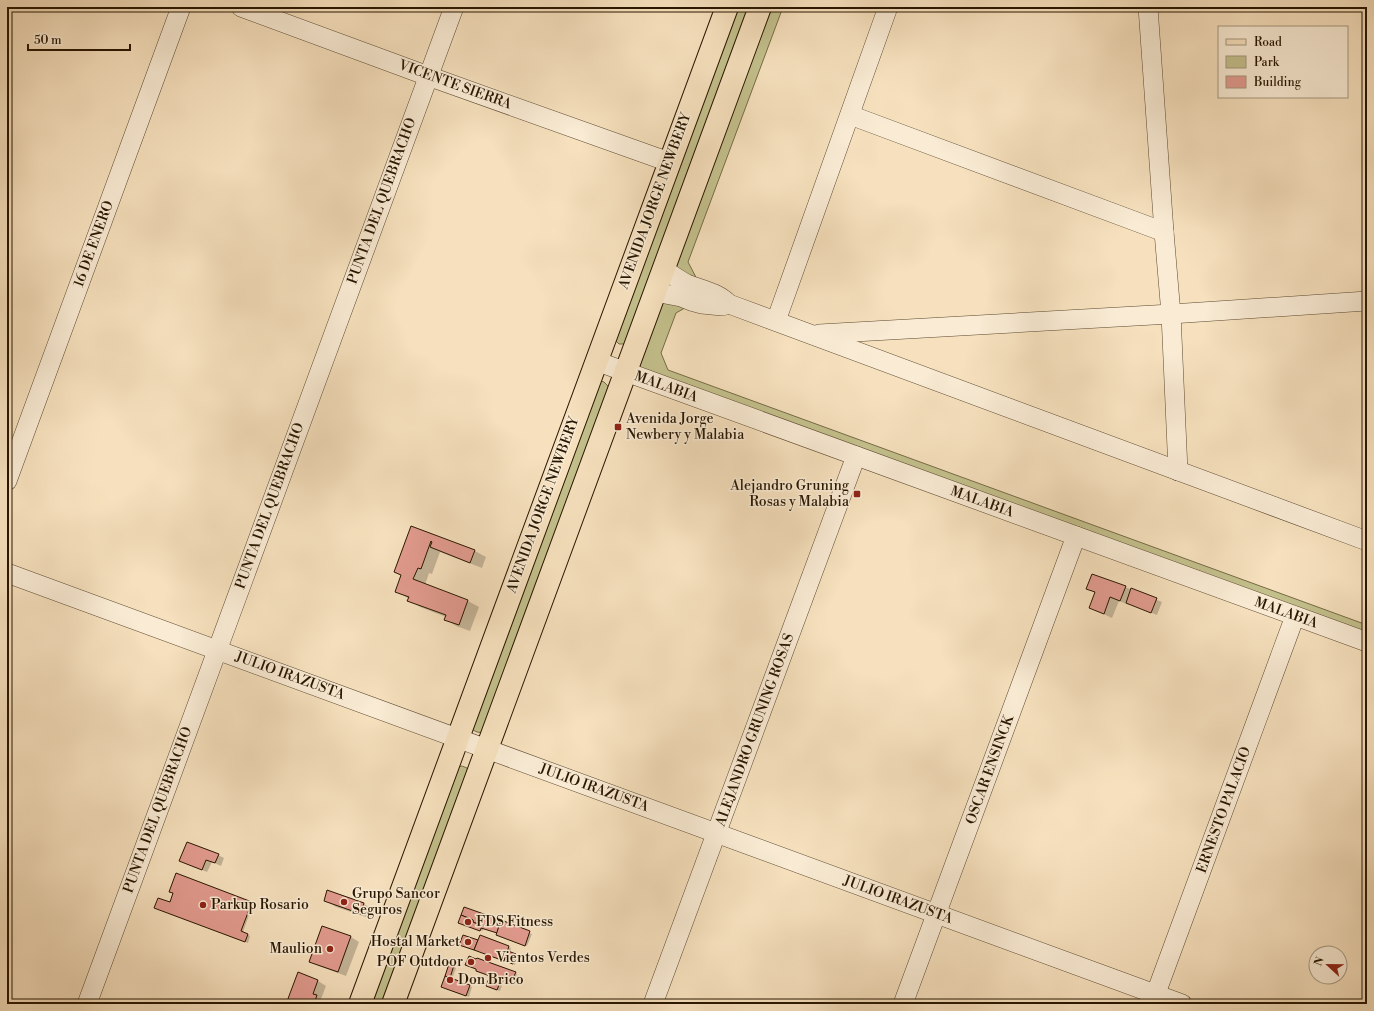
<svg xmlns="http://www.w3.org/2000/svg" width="1374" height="1011" font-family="'Libre Bodoni',serif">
  <rect width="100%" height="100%" fill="#f6e0bd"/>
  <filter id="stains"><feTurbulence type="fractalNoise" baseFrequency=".005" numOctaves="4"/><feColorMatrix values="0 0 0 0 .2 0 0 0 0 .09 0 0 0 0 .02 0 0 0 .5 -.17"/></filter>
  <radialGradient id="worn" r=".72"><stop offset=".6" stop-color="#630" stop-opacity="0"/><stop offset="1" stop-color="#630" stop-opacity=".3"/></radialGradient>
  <g fill="#c3c08c" stroke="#766b46">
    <polygon points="735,7 751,7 626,344 619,344 614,339"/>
    <polygon points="760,7 783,7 688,262 699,283 690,305 676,313 661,353 668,370 1367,625 1367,642 625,372"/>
    <polygon points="601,381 604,382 608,386 608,395 484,733 477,732 471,729"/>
    <polygon points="462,766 467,768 469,774 385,1004 368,1004 457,767"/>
  </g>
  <g fill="#0003">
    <polygon points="412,527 475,551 486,557 482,568 440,552 432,574 429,573 425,585 468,601 479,607 470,631 456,626 445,619 446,617 420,607 409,600 409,599 396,591 402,576 395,572"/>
    <polygon points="1125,587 1162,602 1157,615 1129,604 1129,605 1119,601 1112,618 1090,608 1095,593 1088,588"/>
    <polygon points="218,855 224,858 221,866 212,862 207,872 180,861"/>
    <polygon points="328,891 364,904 375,911 372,919 336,907 325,900"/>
    <polygon points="170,903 251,903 253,904 243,932 250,936 248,943 157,909"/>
    <polygon points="465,908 532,934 527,946 499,936 497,935 498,933 484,928 483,931 462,924"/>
    <polygon points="323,927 351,937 359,942 346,976 319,966 310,961"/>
    <polygon points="481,936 511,948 510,953 518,956 515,965 463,946 479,941"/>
    <polygon points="450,965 456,968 452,979 472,987 469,997 444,988"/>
    <polygon points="515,973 517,974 515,979 512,981 505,978 500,991 489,987 491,976"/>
    <polygon points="298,974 318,981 326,986 321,999 325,1001 324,1004 287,1004"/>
  </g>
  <g fill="#e29b8f" stroke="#281600">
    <polygon points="411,526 475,550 470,563 430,547 432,542 431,541 421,569 418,568 413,579 468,600 459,625 444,620 446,615 407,601 409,597 395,592 401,575 394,572"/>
    <polygon points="1092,574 1126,586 1120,601 1110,597 1104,614 1089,608 1095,592 1086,589"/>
    <polygon points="1131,588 1157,598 1151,613 1126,603"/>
    <polygon points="187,842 219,854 215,863 206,860 202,870 179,861"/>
    <polygon points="176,873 252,902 241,931 248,934 245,942 154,908 158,898 170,902 173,893 169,892"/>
    <polygon points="327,890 364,903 361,914 324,901"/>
    <polygon points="464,907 501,920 497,933 481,928 482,926 473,922 473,920 461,915"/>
    <polygon points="461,915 473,920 473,922 482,926 480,931 458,923"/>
    <polygon points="501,920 530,931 525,946 496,935"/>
    <polygon points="322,926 351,936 338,972 309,962"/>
    <polygon points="463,935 478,940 474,950 459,945"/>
    <polygon points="480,935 509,946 504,961 474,950"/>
    <polygon points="508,951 516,954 513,964 504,961"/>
    <polygon points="469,956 476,959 477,958 516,972 513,978 509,980 502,977 497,990 486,986 490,976 476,971 476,969 465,965"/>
    <polygon points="449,964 454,965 450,978 445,976"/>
    <polygon points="298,972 318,980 313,994 317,995 314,1004 286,1004"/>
    <polygon points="445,976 470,985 466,996 441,987"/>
  </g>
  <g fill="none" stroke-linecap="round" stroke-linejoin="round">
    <g stroke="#5c482f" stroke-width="20">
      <g id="minor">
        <polyline points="241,7 428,76 669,162"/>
        <polyline points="1148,7 1164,232 1171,314 1178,471"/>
        <polyline points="850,115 1164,232"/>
        <path d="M 663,269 C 671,274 679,280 687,284 C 702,290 717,292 729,304 L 1367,541"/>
        <polyline points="655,292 681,297 691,301 702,304 722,306 729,304"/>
        <polyline points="776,321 888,7"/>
        <polyline points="819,334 1171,314 1367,301"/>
        <polyline points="596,361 1367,642"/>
        <polyline points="7,481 181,7"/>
        <polyline points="7,573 1182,1004"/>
        <polyline points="87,1004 454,7"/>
        <polyline points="653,1004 856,456"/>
        <polyline points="903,1004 1076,536"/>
        <polyline points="1152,1004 1295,616"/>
      </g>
    </g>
    <g stroke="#281600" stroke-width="24">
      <g id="major">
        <polyline points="360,1004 727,7"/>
        <polyline points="393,1004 760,7"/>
      </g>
    </g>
    <use href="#minor" stroke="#f9ebd4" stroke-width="19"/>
    <use href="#major" stroke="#f6e0bd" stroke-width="22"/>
  </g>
  <g fill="#8f2418" stroke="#f9ebd4" stroke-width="1.5">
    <rect x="614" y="423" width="8" height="8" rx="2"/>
    <rect x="853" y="490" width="8" height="8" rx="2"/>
    <circle cx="344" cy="902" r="4"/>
    <circle cx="203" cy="905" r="4"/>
    <circle cx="468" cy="922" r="4"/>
    <circle cx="468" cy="942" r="4"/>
    <circle cx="330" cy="949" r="4"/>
    <circle cx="488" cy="958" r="4"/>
    <circle cx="471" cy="962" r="4"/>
    <circle cx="450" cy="980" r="4"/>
  </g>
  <g text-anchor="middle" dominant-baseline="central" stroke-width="3" stroke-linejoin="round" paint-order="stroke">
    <g font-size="14" fill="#281600" stroke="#f9ebd4">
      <text transform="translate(455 85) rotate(20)">VICENTE SIERRA</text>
      <text transform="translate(382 201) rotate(-70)">PUNTA DEL QUEBRACHO</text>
      <text transform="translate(655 201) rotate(-70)">AVENIDA JORGE NEWBERY</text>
      <text transform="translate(94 244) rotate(-70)">16 DE ENERO</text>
      <text transform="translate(666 387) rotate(20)">MALABIA</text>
      <text transform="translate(982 502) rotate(20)">MALABIA</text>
      <text transform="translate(543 505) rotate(-70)">AVENIDA JORGE NEWBERY</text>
      <text transform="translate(270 506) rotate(-70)">PUNTA DEL QUEBRACHO</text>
      <text transform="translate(1286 613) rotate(20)">MALABIA</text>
      <text transform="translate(290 676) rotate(20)">JULIO IRAZUSTA</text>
      <text transform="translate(755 730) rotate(-70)">ALEJANDRO GRUNING ROSAS</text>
      <text transform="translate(990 770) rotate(-70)">OSCAR ENSINCK</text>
      <text transform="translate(594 788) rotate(20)">JULIO IRAZUSTA</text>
      <text transform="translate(158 810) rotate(-70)">PUNTA DEL QUEBRACHO</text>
      <text transform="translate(1224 810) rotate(-70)">ERNESTO PALACIO</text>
      <text transform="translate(898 900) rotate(20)">JULIO IRAZUSTA</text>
    </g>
    <g font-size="14" fill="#281600" stroke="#f9ebd4" text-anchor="start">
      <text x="626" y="419">Avenida Jorge<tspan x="626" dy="16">Newbery y Malabia</tspan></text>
      <text x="849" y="486" text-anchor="end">Alejandro Gruning<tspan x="849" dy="16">Rosas y Malabia</tspan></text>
      <text x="352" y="894">Grupo Sancor<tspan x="352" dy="16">Seguros</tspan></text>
      <text x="211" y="905">Parkup Rosario</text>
      <text x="476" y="922">FDS Fitness</text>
      <text x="460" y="942" text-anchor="end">Hostal Market</text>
      <text x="322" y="949" text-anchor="end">Maulion</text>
      <text x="496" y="958">Vientos Verdes</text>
      <text x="463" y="962" text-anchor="end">POF Outdoor</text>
      <text x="458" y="980">Don Brico</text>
    </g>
  </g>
  <rect width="1374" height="1011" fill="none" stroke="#f6e0bd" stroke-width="24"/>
  <rect x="8" y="8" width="1358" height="995" fill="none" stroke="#281600" stroke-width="2"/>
  <rect x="12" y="12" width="1350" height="987" fill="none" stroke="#281600"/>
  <rect x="1218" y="26" width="130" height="72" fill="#f9ebd4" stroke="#a5967f"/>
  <rect x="1226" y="39" width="20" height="6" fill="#f6e0bd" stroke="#a5967f"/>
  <text x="1254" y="46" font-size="12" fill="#281600">Road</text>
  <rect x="1226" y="56" width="20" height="12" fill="#c3c08c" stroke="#a5967f"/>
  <text x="1254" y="66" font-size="12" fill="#281600">Park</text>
  <rect x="1226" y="76" width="20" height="12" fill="#e29b8f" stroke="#a5967f"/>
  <text x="1254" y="86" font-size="12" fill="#281600">Building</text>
  <g transform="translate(1328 965) rotate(292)"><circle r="19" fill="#f9ebd4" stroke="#a5967f"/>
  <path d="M0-3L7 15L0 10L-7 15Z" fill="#8f2418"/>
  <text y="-6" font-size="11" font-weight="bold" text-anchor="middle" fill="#281600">N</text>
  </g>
  <path d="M28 44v6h102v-6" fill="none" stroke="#281600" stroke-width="2"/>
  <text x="34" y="44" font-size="12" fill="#281600" stroke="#f9ebd4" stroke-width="3" paint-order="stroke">50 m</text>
  <rect width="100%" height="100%" filter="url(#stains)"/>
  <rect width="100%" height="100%" fill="url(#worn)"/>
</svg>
